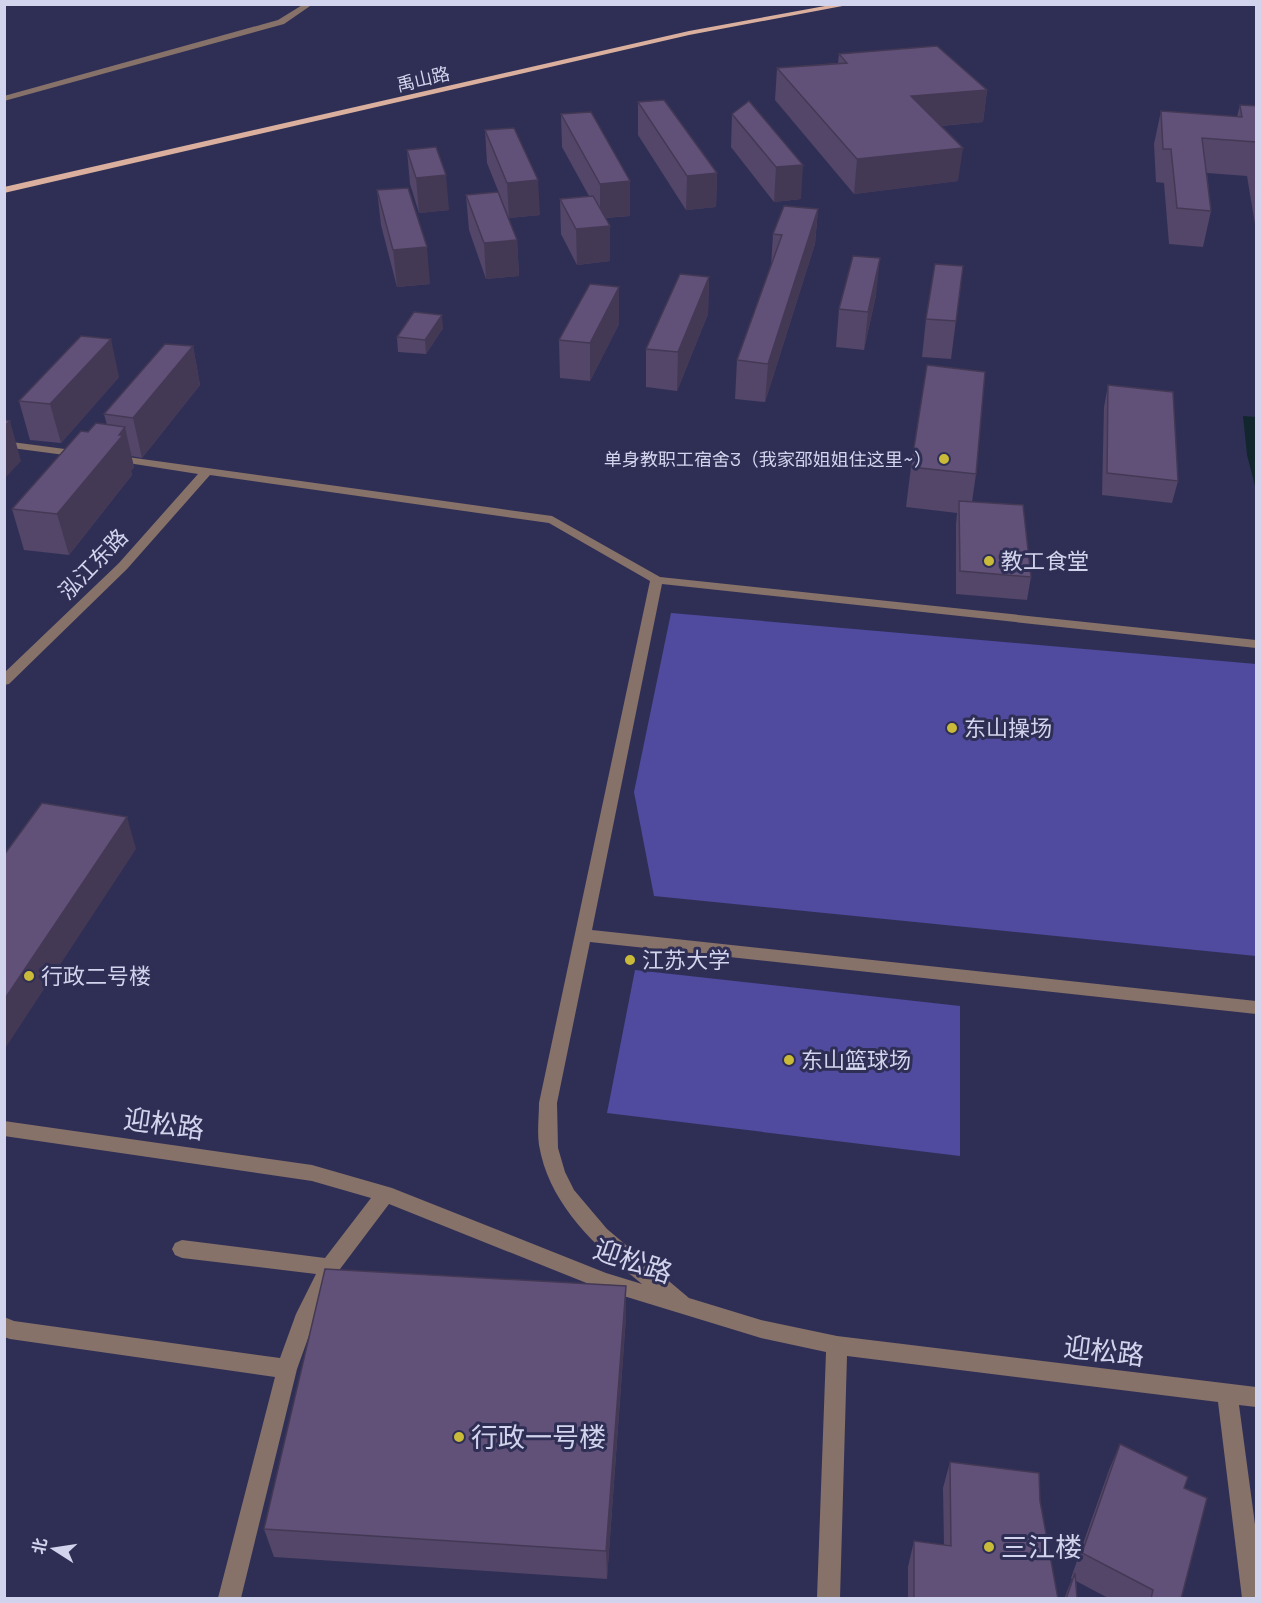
<svg xmlns="http://www.w3.org/2000/svg" width="1261" height="1603" font-family="'Space Grotesk','Noto Sans SC',sans-serif">
  <rect width="100%" height="100%" fill="#2f2f55"/>
  <g fill="#504b9f">
    <polygon points="671,613 1256,664 1256,956 654,896 634,792"/>
    <polygon points="635,970 960,1006 960,1156 607,1113"/>
  </g>
  <polygon fill="#12262d" points="1243,416 1256,417 1256,490 1247,455"/>
  <g fill="none" stroke-linecap="round" stroke-linejoin="round">
    <g fill="#87726a" fill-rule="evenodd">
      <polygon points="304,4 313,4 284,24 4,101 4,96 278,20"/>
      <polygon points="4,441 80,451 86,454 80,457 4,447"/>
      <path d="M 113,455 L 552,516 L 660,577 L 1256,640 L 1256,648 L 662,584 L 592,930 L 1256,1001 L 1256,1014 L 590,942 L 557,1103 L 558,1148 L 565,1172 L 574,1190 L 607,1229 L 689,1298 L 761,1320 L 837,1336 L 1256,1387 L 1256,1407 L 1239,1405 L 1256,1532 L 1256,1598 L 1242,1598 L 1218,1402 L 847,1356 L 840,1598 L 817,1598 L 826,1352 L 761,1338 L 604,1290 L 389,1204 L 337,1273 L 316,1316 L 297,1369 L 241,1598 L 218,1598 L 275,1377 L 10,1339 L 4,1337 L 4,1317 L 14,1321 L 280,1358 L 296,1314 L 316,1274 L 182,1258 L 175,1255 L 172,1249 L 175,1243 L 182,1240 L 325,1258 L 371,1198 L 312,1181 L 4,1136 L 4,1121 L 312,1165 L 392,1188 L 606,1273 L 642,1284 C 597,1248 549,1205 539,1145 C 537,1131 539,1117 539,1103 L 650,581 L 549,523 L 210,475 L 127,569 L 9,684 L 4,685 L 4,673 L 119,563 L 198,474 L 109,460 L 109,456 Z"/>
    </g>
    <polygon fill="#daaf9d" fill-rule="evenodd" points="836,4 853,4 689,35 4,193 4,187 689,31"/>
  </g>
  <g fill="#534668">
    <polygon points="839,54 987,90 983,122 941,126 958,181 854,194 775,100 777,68 838,63"/>
    <polygon points="749,101 801,199 774,202 731,147 732,114"/>
    <polygon points="638,102 717,173 716,207 686,210 638,135"/>
    <polygon points="1240,105 1257,106 1257,236 1247,176 1207,173 1211,211 1203,247 1169,244 1164,183 1156,182 1154,144 1161,111 1237,117"/>
    <polygon points="561,114 630,216 605,218 610,226 610,261 577,265 561,234 560,199 589,196 562,147"/>
    <polygon points="485,130 540,215 509,218 487,163"/>
    <polygon points="407,150 449,210 419,213 410,184"/>
    <polygon points="377,190 430,284 397,287 381,225"/>
    <polygon points="466,195 517,240 519,276 486,279 469,230"/>
    <polygon points="818,209 815,244 765,402 735,399 737,360 771,266 773,234"/>
    <polygon points="963,266 951,359 922,357 926,319"/>
    <polygon points="709,277 708,314 677,391 646,387 646,349"/>
    <polygon points="876,295 864,350 836,347 839,309"/>
    <polygon points="619,324 590,381 560,378 559,340"/>
    <polygon points="443,328 426,354 398,352 397,337"/>
    <polygon points="193,346 200,385 142,458 131,456 134,467 131,471 132,475 69,555 24,550 12,509 88,432 107,425 104,414"/>
    <polygon points="119,377 61,443 30,440 19,401"/>
    <polygon points="1108,385 1178,481 1172,503 1102,495 1104,407"/>
    <polygon points="911,467 976,474 972,502 1031,577 1027,600 956,594 956,524 957,513 906,507"/>
    <polygon points="626,1317 607,1579 274,1557 264,1529"/>
    <polygon points="1120,1444 1184,1488 1181,1599 1110,1599 1076,1581 1077,1599 1064,1599 1072,1579 1071,1578 1109,1470"/>
    <polygon points="950,1462 1040,1501 1058,1599 908,1599 908,1567 914,1541 944,1545 943,1488"/>
  </g>
  <g fill="#443955">
    <polygon points="987,90 983,122 908,129 911,96"/>
    <polygon points="963,148 958,181 854,194 857,159"/>
    <polygon points="803,165 801,199 774,202 776,167"/>
    <polygon points="717,173 716,207 686,210 687,176"/>
    <polygon points="446,175 449,210 419,213 416,178"/>
    <polygon points="538,180 540,215 509,218 507,183"/>
    <polygon points="630,181 630,216 600,218 600,184"/>
    <polygon points="818,209 815,244 765,402 768,364"/>
    <polygon points="610,226 610,261 577,265 576,229"/>
    <polygon points="517,240 519,276 486,279 484,243"/>
    <polygon points="427,247 430,284 397,287 393,250"/>
    <polygon points="880,258 876,295 864,350 868,312"/>
    <polygon points="709,277 708,314 677,391 678,352"/>
    <polygon points="619,287 619,324 590,381 590,343"/>
    <polygon points="442,315 443,328 426,354 425,340"/>
    <polygon points="111,339 119,377 61,443 50,404"/>
    <polygon points="193,346 200,385 142,458 133,418"/>
    <polygon points="10,421 21,461 4,479 4,426"/>
    <polygon points="125,427 134,467 131,471 132,475 69,555 57,514"/>
    <polygon points="127,817 136,849 4,1050 4,1000"/>
    <polygon points="626,1286 626,1317 607,1579 606,1551"/>
  </g>
  <g fill="#615179" stroke="#443955" stroke-width="1.5">
    <polygon points="937,46 987,90 911,96 963,148 857,159 777,68 847,63 839,54"/>
    <polygon points="664,100 717,173 687,176 638,102"/>
    <polygon points="749,101 803,165 776,167 732,114"/>
    <polygon points="1240,105 1257,106 1257,148 1256,142 1202,138 1211,211 1177,208 1171,149 1163,149 1161,111 1242,117"/>
    <polygon points="591,112 630,181 600,184 561,114"/>
    <polygon points="514,128 538,180 507,183 485,130"/>
    <polygon points="436,147 446,175 416,178 407,150"/>
    <polygon points="408,188 427,247 393,250 377,190"/>
    <polygon points="498,192 517,240 484,243 466,195"/>
    <polygon points="593,196 610,226 576,229 560,199"/>
    <polygon points="784,206 818,209 768,364 737,360 782,235 773,234"/>
    <polygon points="853,256 880,258 868,312 839,309"/>
    <polygon points="935,264 963,266 956,321 926,319"/>
    <polygon points="680,274 709,277 678,352 646,349"/>
    <polygon points="590,284 619,287 590,343 559,340"/>
    <polygon points="414,312 442,315 425,340 397,337"/>
    <polygon points="81,336 111,339 50,404 19,401"/>
    <polygon points="165,344 193,346 133,418 104,414"/>
    <polygon points="927,365 985,372 976,474 911,467"/>
    <polygon points="1108,385 1173,392 1178,481 1107,473"/>
    <polygon points="4,420 10,421 4,426"/>
    <polygon points="96,423 125,427 119,435 123,435 57,514 12,509 81,431 88,432"/>
    <polygon points="959,501 1023,505 1031,577 960,571"/>
    <polygon points="42,803 127,817 4,1000 4,855"/>
    <polygon points="325,1269 626,1286 606,1551 264,1529"/>
    <polygon points="1120,1444 1188,1477 1184,1488 1207,1498 1181,1599 1151,1599 1153,1590 1082,1553"/>
    <polygon points="950,1462 1039,1473 1040,1501 1058,1599 914,1599 914,1541 951,1546"/>
    <polygon points="1075,1573 1077,1599 1066,1599"/>
  </g>
  <g fill="#c9ba3a" stroke="#2f2f55" stroke-width="2">
    <circle cx="944" cy="459" r="6"/>
    <circle cx="989" cy="561" r="6"/>
    <circle cx="952" cy="728" r="6"/>
    <circle cx="630" cy="960" r="6"/>
    <circle cx="29" cy="976" r="6"/>
    <circle cx="789" cy="1060" r="6"/>
    <circle cx="459" cy="1437" r="6"/>
    <circle cx="989" cy="1547" r="6"/>
  </g>
  <g text-anchor="middle" dominant-baseline="central" stroke-width="6" stroke-linejoin="round" paint-order="stroke">
    <g font-size="18" fill="#d2d3ec" stroke="#2f2f55">
      <text transform="translate(423 79) rotate(-13)">禹山路</text>
    </g>
    <g font-size="18" fill="#d2d3ec" stroke="#2f2f55" text-anchor="end">
      <text x="932" y="459">单身教职工宿舍3（我家邵姐姐住这里~）</text>
    </g>
    <g font-size="22" fill="#d2d3ec" stroke="#2f2f55" text-anchor="start">
      <text x="1001" y="561">教工食堂</text>
      <text x="964" y="728">东山操场</text>
      <text x="642" y="960">江苏大学</text>
      <text x="41" y="976">行政二号楼</text>
      <text x="801" y="1060">东山篮球场</text>
    </g>
    <g font-size="22" fill="#d2d3ec" stroke="#2f2f55">
      <text transform="translate(93 564) rotate(-46)">泓江东路</text>
    </g>
    <g font-size="27" fill="#d2d3ec" stroke="#2f2f55">
      <text transform="translate(164 1124) rotate(8)">迎松路</text>
      <text transform="translate(633 1261) rotate(19)">迎松路</text>
      <text transform="translate(1104 1351) rotate(7)">迎松路</text>
    </g>
    <g font-size="27" fill="#d2d3ec" stroke="#2f2f55" text-anchor="start">
      <text x="471" y="1437">行政一号楼</text>
      <text x="1001" y="1547">三江楼</text>
    </g>
  </g>
  <rect width="1261" height="1603" fill="none" stroke="#d2d3ec" stroke-width="12"/>
  <g transform="translate(54 1549) rotate(282)" stroke="#2f2f55" stroke-width="4.5" paint-order="stroke">
  <path d="M0-4.5L10 22L0 15L-10 22Z" fill="#d2d3ec"/>
  <text y="-9" font-size="16" font-weight="bold" text-anchor="middle" fill="#d2d3ec">北</text>
  </g>
</svg>
